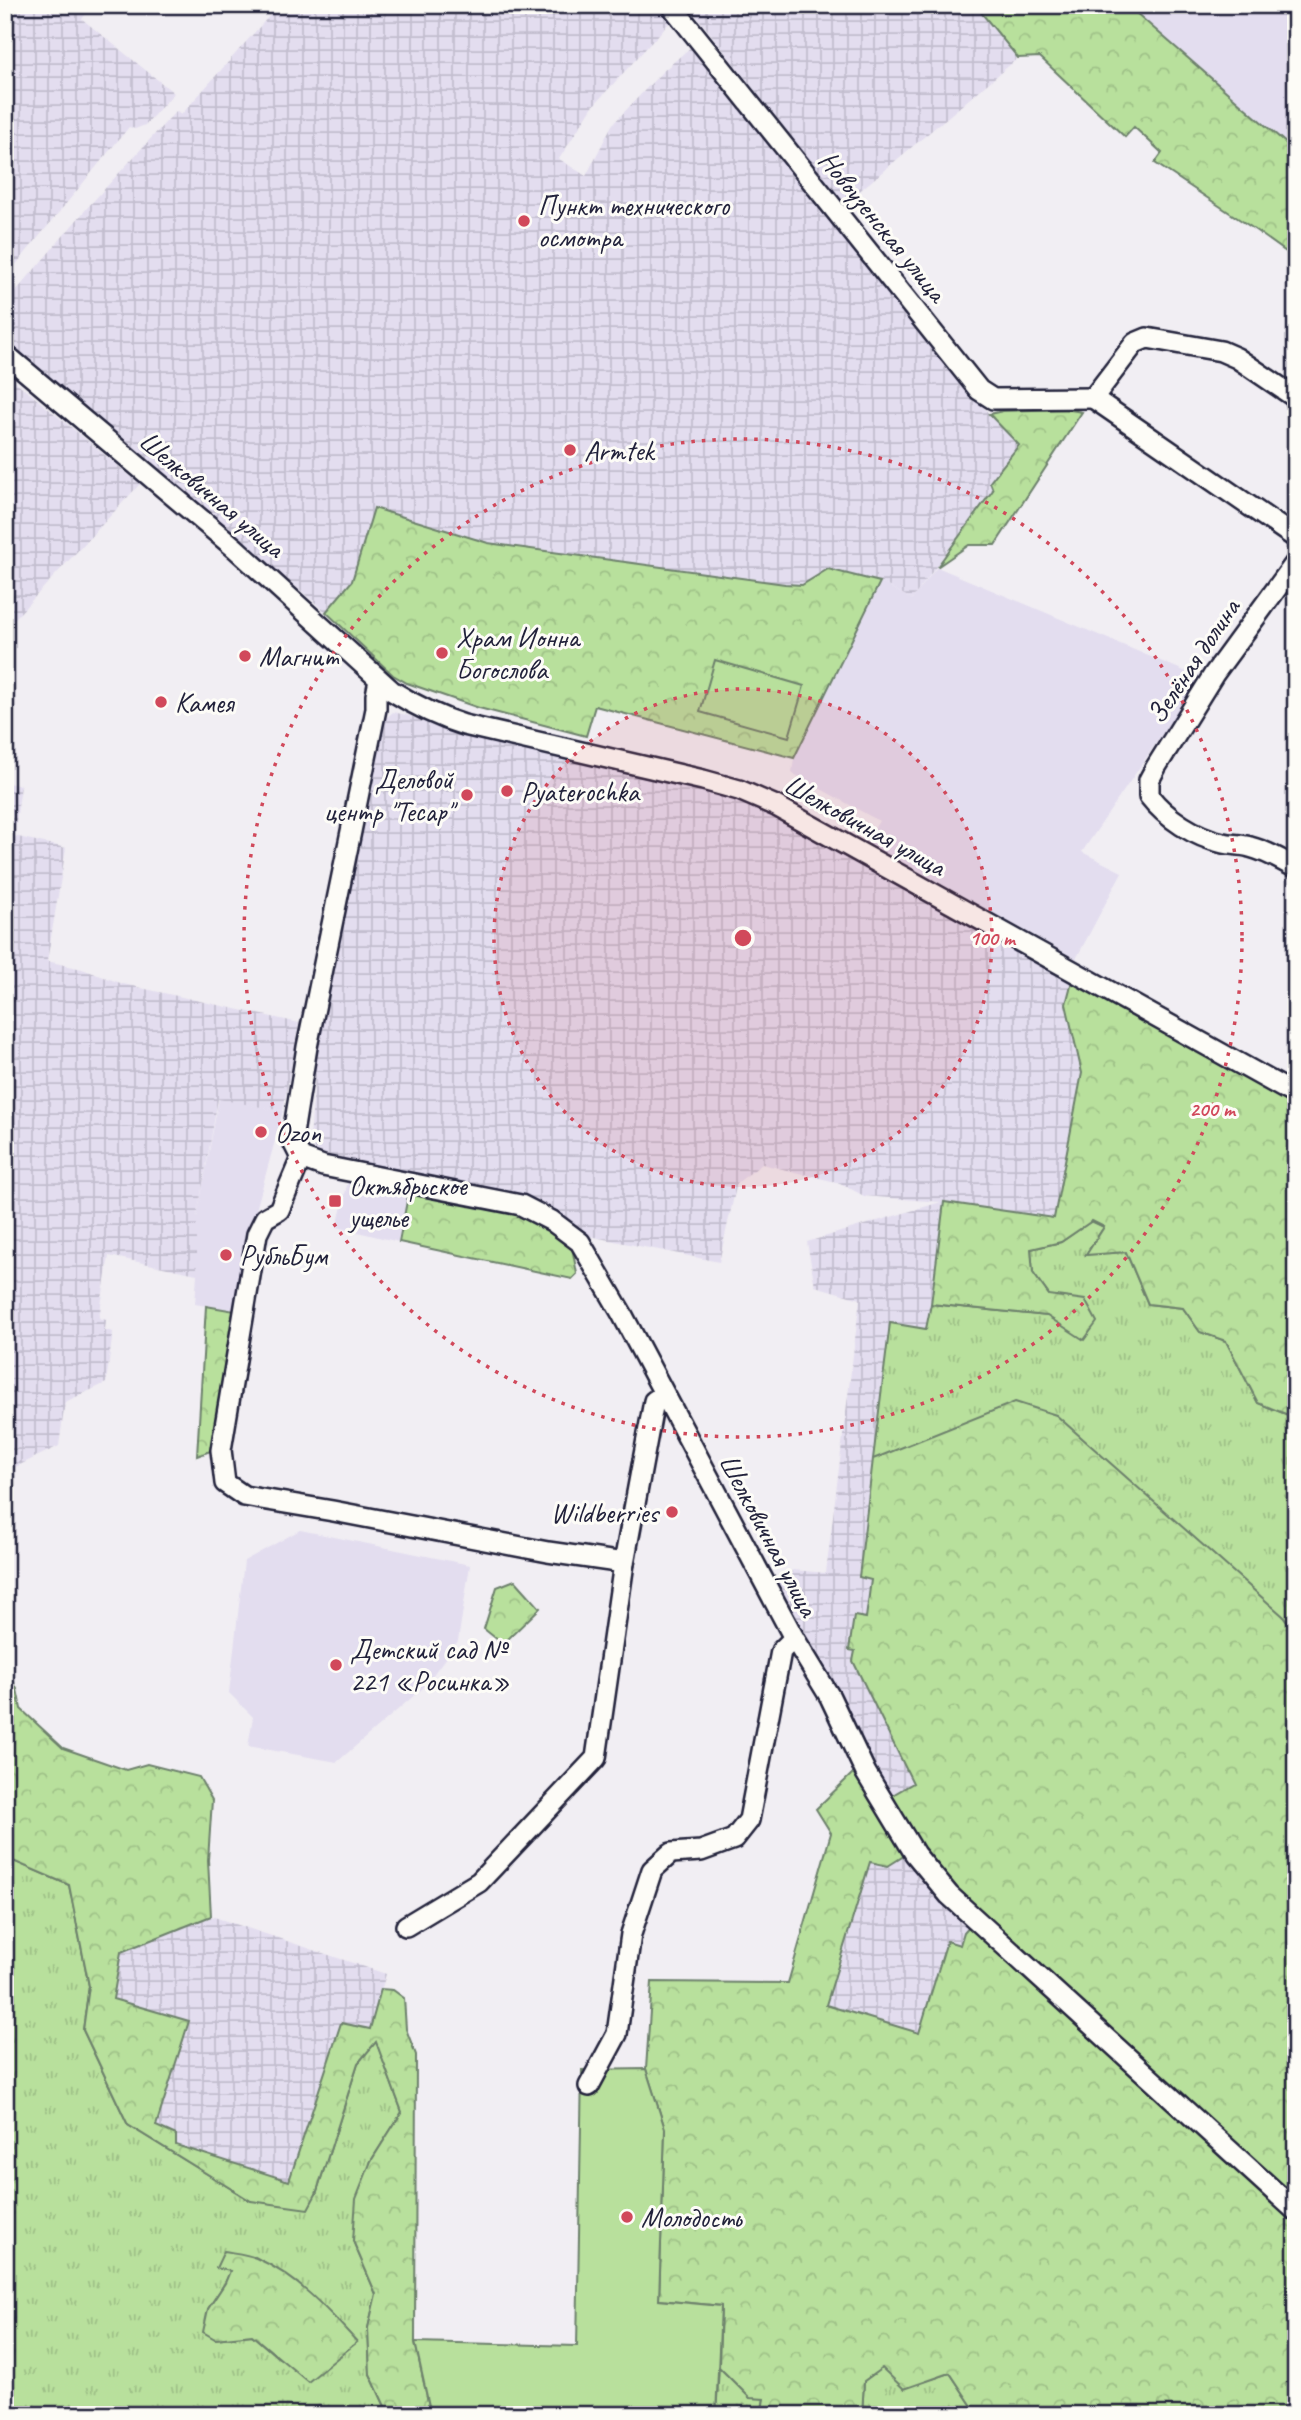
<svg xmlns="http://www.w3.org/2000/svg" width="1301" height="2420" font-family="Caveat,sans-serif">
  <defs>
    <pattern id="industrial-grid" width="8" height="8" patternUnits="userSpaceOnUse" patternTransform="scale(1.75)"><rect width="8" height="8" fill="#e3ddef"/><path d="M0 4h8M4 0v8" fill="none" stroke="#c2bdce"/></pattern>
    <pattern id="grass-tufts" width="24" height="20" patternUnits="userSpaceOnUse" patternTransform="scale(1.75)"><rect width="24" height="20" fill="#b8e09c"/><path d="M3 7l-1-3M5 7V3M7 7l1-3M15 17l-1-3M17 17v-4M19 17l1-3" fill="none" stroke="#9ec087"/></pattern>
    <pattern id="forest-crowns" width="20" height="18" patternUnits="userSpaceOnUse" patternTransform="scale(1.75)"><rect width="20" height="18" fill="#b8e09c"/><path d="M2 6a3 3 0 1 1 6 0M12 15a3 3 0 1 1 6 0" fill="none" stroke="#9ec087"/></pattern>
  </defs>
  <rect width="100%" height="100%" fill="#f1eef3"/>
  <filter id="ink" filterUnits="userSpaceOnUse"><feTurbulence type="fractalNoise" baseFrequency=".0143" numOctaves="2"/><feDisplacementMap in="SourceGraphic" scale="14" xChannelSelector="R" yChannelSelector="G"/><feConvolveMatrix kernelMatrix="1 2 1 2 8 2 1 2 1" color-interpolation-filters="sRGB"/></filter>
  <g filter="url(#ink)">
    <g fill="#e3ddef">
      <polygon points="1127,5 1296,5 1296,152"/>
      <polygon points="937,567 1189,673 1197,683 1082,852 1122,872 1076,959 866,842 879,821 792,773 794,758 880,582 912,599"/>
      <polygon points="219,1098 283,1111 255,1214 250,1226 235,1311 195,1304 197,1274 197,1217"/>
      <polygon points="349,1177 409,1191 399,1242 337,1227"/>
      <polygon points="300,1530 470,1565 458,1641 423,1688 337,1762 248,1746 253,1717 229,1693 244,1561"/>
    </g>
    <g fill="url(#industrial-grid)">
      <polygon points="5,5 93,5 82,19 174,93 145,125 135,129 129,127 5,278"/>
      <polygon points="279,5 659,5 671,21 593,106 559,159 586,176 612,125 661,73 692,46 989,414 1019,445 990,481 993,490 912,599 880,582 828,569 802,585 785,584 487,543 374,508 352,582 326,612 5,340 5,304 88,207 176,111 181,115"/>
      <polygon points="688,5 975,5 1018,58 844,204"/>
      <polygon points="16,382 140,484 5,629 5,393"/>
      <polygon points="393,712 410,716 461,736 701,789 739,801 772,814 1072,981 1066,1004 1082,1073 1054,1218 944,1202 927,1329 890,1324 859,1576 871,1580 866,1619 849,1650 855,1651 853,1662 913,1783 886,1798 775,1585 793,1570 826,1573 860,1299 815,1286 807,1242 941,1202 864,1196 840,1183 762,1164 737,1183 719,1262 584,1235 520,1198 320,1153 313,1148 310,1139 318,1037 383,721"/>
      <polygon points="5,782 21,786 14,836 66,848 47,961 82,969 123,984 299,1023 283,1111 218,1099 197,1217 197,1274 109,1256 99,1318 106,1320 105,1330 113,1332 106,1383 65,1402 59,1446 5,1472"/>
      <polygon points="907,1854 971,1924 964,1932 960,1945 947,1942 919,2033 825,2005 870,1861"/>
      <polygon points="211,1916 386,1974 370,2029 341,2023 289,2181 176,2145 156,2127 189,2022 113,1999 121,1952"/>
    </g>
    <g fill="url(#grass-tufts)" stroke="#6d816c" stroke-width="2" fill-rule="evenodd">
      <polygon points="1091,1221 1104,1227 1086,1254 1126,1252 1148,1304 1183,1308 1200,1332 1226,1341 1258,1403 1296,1418 1296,1632 1283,1616 873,1459 890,1323 926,1329 931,1304 1047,1316 1049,1295 1033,1273 1031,1249 1061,1242"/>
      <path d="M 5,1855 L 13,1861 L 69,1885 L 89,1986 L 83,2030 L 128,2125 L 251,2201 L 316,2194 L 358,2063 L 376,2041 L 402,2112 L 371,2161 L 353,2241 L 376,2294 L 368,2328 L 370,2374 L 389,2415 L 5,2415 ZM 255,2257 C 296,2279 325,2306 357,2342 L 313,2376 L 277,2357 L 252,2335 L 215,2339 L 208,2309 L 225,2283 L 231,2271 Z"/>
      <polygon points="719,2367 750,2398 764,2398 761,2415 716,2415"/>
      <polygon points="882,2367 904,2388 950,2373 978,2415 862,2415 864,2381"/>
    </g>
    <g fill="url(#forest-crowns)" stroke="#6d816c" stroke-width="2" fill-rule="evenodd">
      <polygon points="975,5 1127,5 1296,152 1296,259 1251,227 1155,163 1162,153 1134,127 1125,137 1040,57 1018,58"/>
      <polygon points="1065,409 1082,412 995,545 969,545 937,567 993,490 990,482 1019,445 989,414 1003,411"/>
      <polygon points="374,508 488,543 785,584 802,585 828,569 880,582 794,758 595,706 586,736 479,708 407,683 393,675 326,612 352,581"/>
      <polygon points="1072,981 1296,1106 1296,1418 1258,1403 1226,1341 1200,1332 1183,1308 1148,1304 1126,1252 1086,1255 1104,1227 1092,1221 1061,1242 1031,1249 1033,1273 1049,1295 1085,1300 1097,1322 1084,1340 1047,1316 931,1304 944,1202 1054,1218 1082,1073 1066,1004"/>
      <polygon points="409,1191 524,1216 548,1228 572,1247 577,1274 572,1279 399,1242"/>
      <polygon points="206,1306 235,1311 213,1450 197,1456"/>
      <path d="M 1015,1402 L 1056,1415 L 1283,1616 L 1296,1632 L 1296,2415 L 978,2415 L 950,2373 L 904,2389 L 882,2368 L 864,2381 L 862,2415 L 761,2415 L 764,2399 L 750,2398 L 719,2367 L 721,2306 L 659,2300 L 665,2129 L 646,2069 L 652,1982 L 788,1983 L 831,1833 L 816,1809 L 856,1770 L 877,1804 L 913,1783 L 853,1661 L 855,1651 L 849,1650 L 854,1616 L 866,1618 L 871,1580 L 859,1577 L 873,1459 ZM 907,1854 L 971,1924 L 964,1932 L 960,1945 L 947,1941 L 919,2033 L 826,2005 L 870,1862 L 888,1866 Z"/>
      <polygon points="515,1580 540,1608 503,1644 484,1629 497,1587"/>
      <polygon points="5,1666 17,1689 21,1709 63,1748 126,1770 147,1764 199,1777 212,1800 208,1860 211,1916 121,1952 113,1999 189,2021 156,2126 176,2135 176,2145 289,2181 341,2023 370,2029 381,1989 393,1990 404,1998 406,2029 416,2055 415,2342 431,2415 389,2415 370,2374 368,2328 376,2294 353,2241 356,2199 371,2161 402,2112 376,2042 358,2063 316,2194 308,2209 251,2201 128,2125 83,2030 89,1986 69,1885 13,1861 5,1855"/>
      <path d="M 224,2251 C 235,2253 247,2254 256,2258 C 296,2275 328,2310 357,2342 L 308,2382 L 252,2335 L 215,2339 L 203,2332 L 208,2309 L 225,2283 L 230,2271 L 216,2268 Z"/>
    </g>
    <g fill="#b8e09c" stroke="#6d816c" stroke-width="2">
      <polygon points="715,660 804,686 789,737 700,712"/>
      <polygon points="646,2069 665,2129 659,2300 721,2306 716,2415 431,2415 415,2342 577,2346 582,2070"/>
    </g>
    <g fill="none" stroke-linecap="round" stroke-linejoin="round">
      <g stroke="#22223b" stroke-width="24">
        <g id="minor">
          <polyline points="671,5 979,390 993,399 1093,398"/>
          <path d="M 5,354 L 235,548 L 392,691 C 416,706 438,717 464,725 L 703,780 L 739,790 L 776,806 L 1296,1095"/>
          <polyline points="1093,398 1296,538"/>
          <polyline points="1093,398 1135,343 1147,338 1221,351 1237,358 1296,398"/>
          <path d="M 1296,562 L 1214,674 L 1156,767 L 1149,780 L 1149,796 C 1166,818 1195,837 1223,843 C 1232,845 1241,844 1250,847 C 1267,851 1281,860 1296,868"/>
          <polyline points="379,680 376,695 376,709 307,1047 292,1140 301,1158 323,1166 521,1205 552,1221 580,1242 622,1314 794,1638 830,1697 866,1773 915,1854 949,1895 1296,2211"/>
          <polyline points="301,1158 279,1210 265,1218 257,1234 221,1450 225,1483 244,1496 333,1511 548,1552 624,1563"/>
          <polyline points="406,1926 479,1882 596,1758 624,1563 654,1401 663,1395"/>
          <polyline points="589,2086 617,2034 631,1934 652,1870 671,1853 701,1851 734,1839 749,1820 781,1651 794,1638"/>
        </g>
      </g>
      <use href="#minor" stroke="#fdfcf7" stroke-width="19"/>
    </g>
  </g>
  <circle cx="743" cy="938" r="249" fill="#d1495b" fill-opacity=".12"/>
  <g fill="none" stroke="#d1495b" stroke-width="3.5" stroke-dasharray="3.5 7">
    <circle cx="743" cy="938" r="249"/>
    <circle cx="743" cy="938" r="499"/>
  </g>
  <g fill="#d1495b" stroke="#fdfcf7" stroke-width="2.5">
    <circle cx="524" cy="221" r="7"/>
    <circle cx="570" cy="450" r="7"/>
    <circle cx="442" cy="653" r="7"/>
    <circle cx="245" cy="656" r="7"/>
    <circle cx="161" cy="702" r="7"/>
    <circle cx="507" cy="791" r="7"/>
    <circle cx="467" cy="795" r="7"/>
    <circle cx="261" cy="1132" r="7"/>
    <rect x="328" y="1194" width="14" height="14" rx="3.5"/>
    <circle cx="226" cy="1255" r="7"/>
    <circle cx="672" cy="1512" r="7"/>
    <circle cx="336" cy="1665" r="7"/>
    <circle cx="627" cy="2217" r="7"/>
  </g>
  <g text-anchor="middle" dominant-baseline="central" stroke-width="6" stroke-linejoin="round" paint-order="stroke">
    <g font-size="28" fill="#22223b" stroke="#fdfcf7" text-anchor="start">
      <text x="538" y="205">Пункт технического<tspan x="538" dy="32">осмотра</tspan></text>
      <text x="584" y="450">Armtek</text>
      <text x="456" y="637">Храм Ионна<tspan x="456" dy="32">Богослова</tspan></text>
      <text x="259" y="656">Магнит</text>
      <text x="175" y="702">Камея</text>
      <text x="453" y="779" text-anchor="end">Деловой<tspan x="453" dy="32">центр "Тесар"</tspan></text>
      <text x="521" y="791">Pyaterochka</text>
      <text x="275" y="1132">Ozon</text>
      <text x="349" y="1185">Октябрьское<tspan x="349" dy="32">ущелье</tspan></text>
      <text x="240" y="1255">РубльБум</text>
      <text x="658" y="1512" text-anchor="end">Wildberries</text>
      <text x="350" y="1649">Детский сад №<tspan x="350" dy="32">221 «Росинка»</tspan></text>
      <text x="641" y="2217">Молодость</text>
    </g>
    <g font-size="28" fill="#22223b" stroke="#fdfcf7">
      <text transform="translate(883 226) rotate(51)">Новоузенская улица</text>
      <text transform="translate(212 494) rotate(40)">Шелковичная улица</text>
      <text transform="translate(1193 661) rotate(-56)">Зелёная долина</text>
      <text transform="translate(865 825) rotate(29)">Шелковичная улица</text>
      <text transform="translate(769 1535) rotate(62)">Шелковичная улица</text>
    </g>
  </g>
  <circle cx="743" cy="938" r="10" fill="#d1495b" stroke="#fdfcf7" stroke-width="3.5"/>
  <g font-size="21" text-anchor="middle" font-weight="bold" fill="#d1495b" stroke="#fdfcf7" stroke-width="6" stroke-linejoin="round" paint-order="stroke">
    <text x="992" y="945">100 m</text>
    <text x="1212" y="1116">200 m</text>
  </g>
  <rect width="1301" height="2420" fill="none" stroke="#fdfcf7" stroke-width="28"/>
  <rect x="14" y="14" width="1273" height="2392" fill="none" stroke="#22223b" stroke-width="2.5" filter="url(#ink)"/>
</svg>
